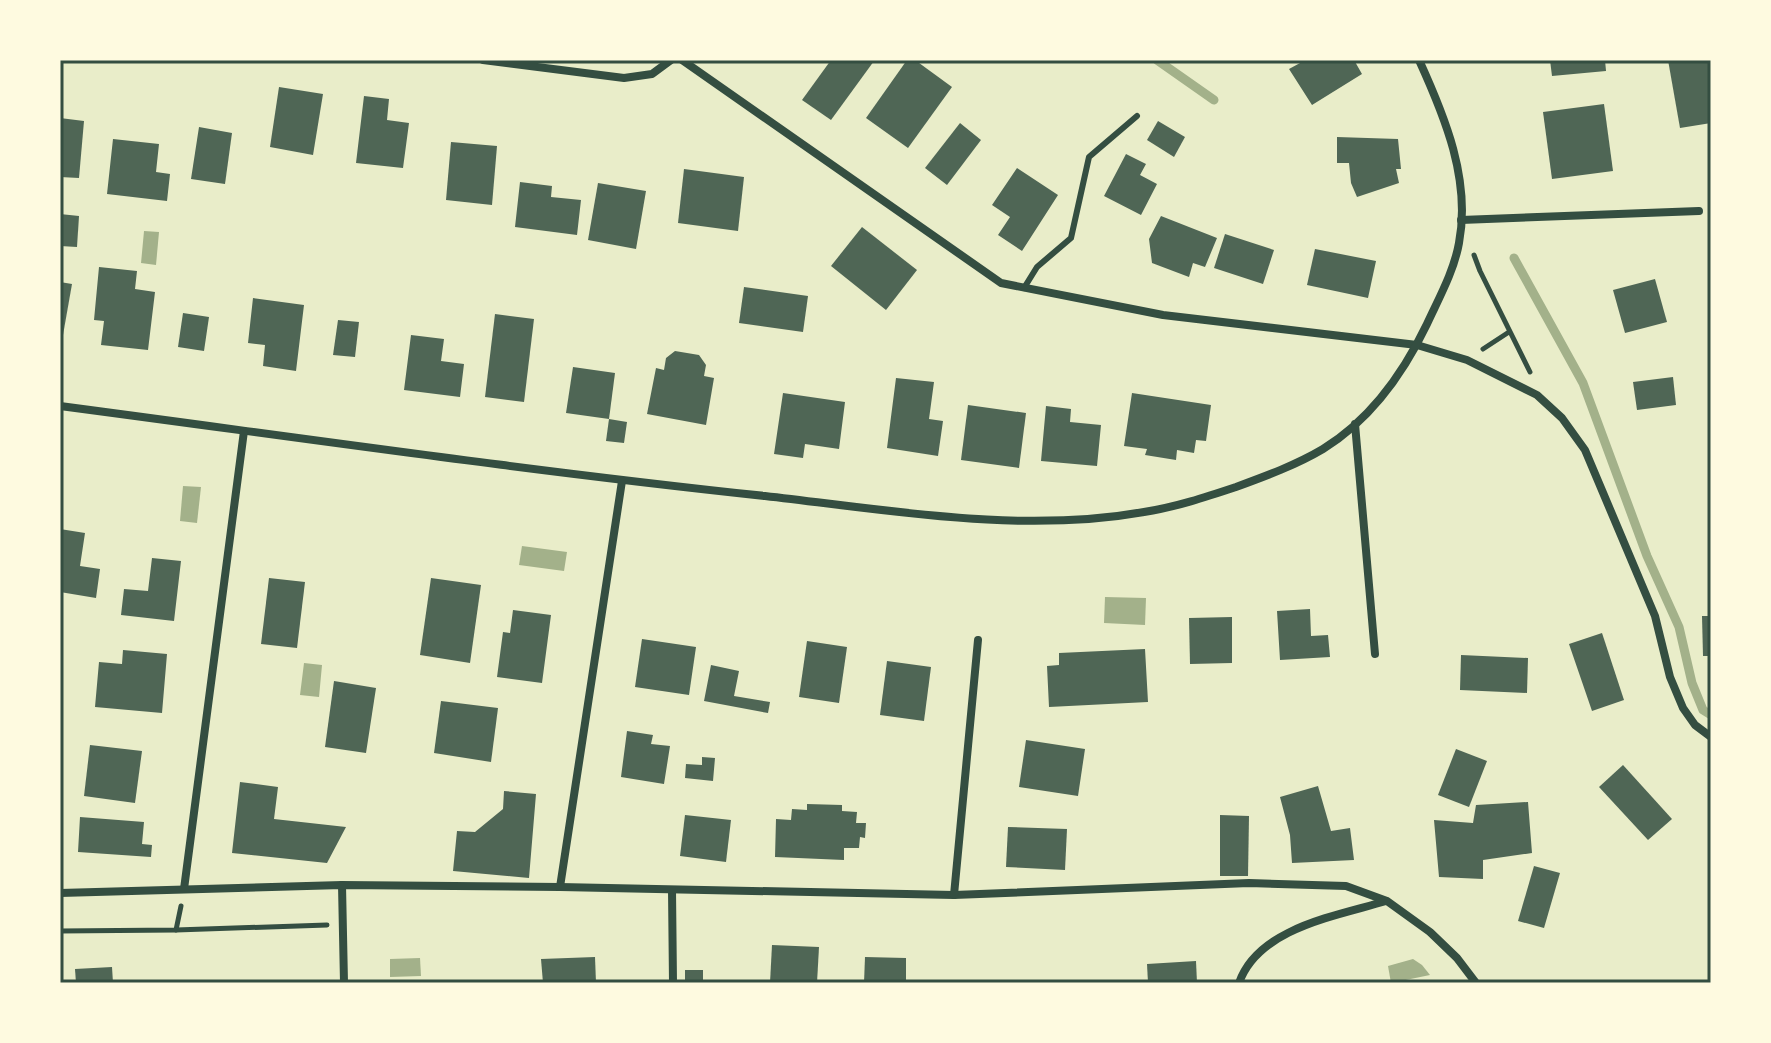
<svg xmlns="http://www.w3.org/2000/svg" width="1771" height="1043" font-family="Figtree,sans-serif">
  <rect width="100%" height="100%" fill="#e9edc9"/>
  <g fill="#a3b18a">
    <polygon points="144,231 159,232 156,265 141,263"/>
    <polygon points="183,486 201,487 197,523 180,521"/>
    <polygon points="522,546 567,552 564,571 519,565"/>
    <polygon points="1105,597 1146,598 1145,625 1104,623"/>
    <polygon points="304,663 322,665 319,697 300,695"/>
    <polygon points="420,958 421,976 390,977 390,959"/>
    <polygon points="1413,959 1422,965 1430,975 1391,983 1388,966"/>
  </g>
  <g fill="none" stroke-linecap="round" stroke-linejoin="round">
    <g stroke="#a3b18a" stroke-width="9">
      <polyline points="1157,60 1214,100"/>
      <polyline points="1514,258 1583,383 1647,556 1679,627 1692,683 1703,710 1711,715"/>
    </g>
  </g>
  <g fill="#4f6655">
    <polygon points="831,60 874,61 831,120 802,100"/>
    <polygon points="907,60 915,60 952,87 908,148 866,118"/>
    <polygon points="1298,60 1354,60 1362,74 1312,105 1289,69 1300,63"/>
    <polygon points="1550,60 1605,60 1606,71 1552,76"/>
    <polygon points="1668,60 1710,60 1711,123 1680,128"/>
    <polygon points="279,87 323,94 313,155 270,147"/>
    <polygon points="364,96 389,99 387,120 409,123 403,168 356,163"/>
    <polygon points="1604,104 1613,171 1552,179 1543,112"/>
    <polygon points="60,118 84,121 79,178 60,177"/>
    <polygon points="1158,121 1185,137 1174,157 1147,140"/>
    <polygon points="960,123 981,140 947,185 925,168"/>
    <polygon points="199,127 232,133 225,184 191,179"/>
    <polygon points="1337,137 1398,139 1401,169 1396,169 1399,183 1357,197 1351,183 1349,163 1337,163"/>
    <polygon points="113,139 159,144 156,172 170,174 167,201 107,194"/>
    <polygon points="451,142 497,146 492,205 446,200"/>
    <polygon points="1126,154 1146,164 1140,175 1157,184 1141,215 1104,196"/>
    <polygon points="1017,168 1058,195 1022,251 998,235 1010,217 992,205"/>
    <polygon points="684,169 744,177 738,231 678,223"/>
    <polygon points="520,182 552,186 551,197 581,200 577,235 515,227"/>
    <polygon points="598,183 646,191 636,249 588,240"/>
    <polygon points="60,214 79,216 77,247 60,246"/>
    <polygon points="1161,216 1217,238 1205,267 1193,263 1189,277 1152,263 1149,239"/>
    <polygon points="862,227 917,270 886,310 831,266"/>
    <polygon points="1225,234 1274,250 1263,284 1214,268"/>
    <polygon points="1315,249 1376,261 1368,298 1307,285"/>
    <polygon points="99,267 137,271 135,289 155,292 148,350 101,345 104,321 94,320"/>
    <polygon points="1655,279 1667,322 1625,333 1613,290"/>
    <polygon points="60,282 72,284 63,335 60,335"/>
    <polygon points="744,287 808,296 803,332 739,323"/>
    <polygon points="253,298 304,305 296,371 263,366 265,345 248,343"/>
    <polygon points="183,313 209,317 204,351 178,347"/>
    <polygon points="495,314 534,319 524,402 485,397"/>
    <polygon points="338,320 359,322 355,357 333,355"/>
    <polygon points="411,335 444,339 441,361 464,364 460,397 404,390"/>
    <polygon points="675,351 699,355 706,365 704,376 714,378 706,425 647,414 656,368 664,370 666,358"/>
    <polygon points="573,367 615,373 609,419 566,413"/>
    <polygon points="1673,377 1676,405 1637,410 1633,382"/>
    <polygon points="896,378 934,382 929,419 943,421 938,456 887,448"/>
    <polygon points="783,393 845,402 839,449 805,444 803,458 774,454"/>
    <polygon points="1132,393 1211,405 1206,441 1196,440 1194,453 1177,450 1176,460 1145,455 1147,449 1124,446"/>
    <polygon points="968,405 1026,413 1019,468 961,460"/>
    <polygon points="1046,406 1071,409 1070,422 1101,425 1097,466 1041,461"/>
    <polygon points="609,419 627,422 624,443 606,441"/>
    <polygon points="60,529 85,533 80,566 100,569 96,598 60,592"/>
    <polygon points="152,558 181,561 174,621 121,615 124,589 148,591"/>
    <polygon points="269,578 305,582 297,648 261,644"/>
    <polygon points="431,578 481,585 470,663 420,655"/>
    <polygon points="1310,609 1311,636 1328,635 1330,657 1280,660 1277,611"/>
    <polygon points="513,610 551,615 542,683 497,677 503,632 510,633"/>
    <polygon points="1702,616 1711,616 1711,656 1703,656"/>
    <polygon points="1232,617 1232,663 1190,664 1189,618"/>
    <polygon points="1602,633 1624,700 1592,711 1569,644"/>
    <polygon points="642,639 696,647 689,695 635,687"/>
    <polygon points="807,641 847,647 839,703 799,697"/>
    <polygon points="1145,649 1148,702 1049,707 1047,666 1059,665 1059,653"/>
    <polygon points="123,650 167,654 162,713 95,707 99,662 122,664"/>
    <polygon points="1461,655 1528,658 1527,693 1460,690"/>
    <polygon points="887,661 931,667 924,721 880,715"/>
    <polygon points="711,665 739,671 734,696 770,702 768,713 704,701"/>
    <polygon points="334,681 376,688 366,753 325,747"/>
    <polygon points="441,701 498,708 491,762 434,753"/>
    <polygon points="627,731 653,735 651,744 670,746 664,784 621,777"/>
    <polygon points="1026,740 1085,749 1078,796 1019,787"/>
    <polygon points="90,745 142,751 135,803 84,796"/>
    <polygon points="1456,749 1487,761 1469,807 1438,795"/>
    <polygon points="702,757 715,758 713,781 685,778 686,764 702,765"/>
    <polygon points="1623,765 1672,819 1648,840 1599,787"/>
    <polygon points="240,782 278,787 274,819 346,827 327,863 232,853"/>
    <polygon points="1318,786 1331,831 1350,828 1354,860 1292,863 1290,835 1280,797"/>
    <polygon points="504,791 536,794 529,878 453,871 457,831 475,832 503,809"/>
    <polygon points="1528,802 1532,853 1483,860 1483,879 1439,877 1434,820 1473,823 1476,805"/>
    <polygon points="807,804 842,805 842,811 857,812 856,823 866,823 865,838 860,837 859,848 844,848 844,860 775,857 776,819 791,820 792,809 807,810"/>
    <polygon points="685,815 731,820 726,862 680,856"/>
    <polygon points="1220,815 1249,816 1248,876 1220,876"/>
    <polygon points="80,817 144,822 142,844 152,845 151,857 78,852"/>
    <polygon points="1008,827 1067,829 1065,870 1006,867"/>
    <polygon points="1534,866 1560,873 1544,928 1518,921"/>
    <polygon points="772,945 819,947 817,983 770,983"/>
    <polygon points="595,957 596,983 543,983 541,959"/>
    <polygon points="865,957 906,958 906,983 864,983"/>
    <polygon points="1196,961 1197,983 1148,983 1147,964"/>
    <polygon points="112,967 113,983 76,983 75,969"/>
    <rect x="685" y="970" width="18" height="13"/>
  </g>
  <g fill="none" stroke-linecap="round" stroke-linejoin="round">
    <g stroke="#344e41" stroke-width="5">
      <polyline points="1474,255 1480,271 1530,372"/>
      <polyline points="1483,349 1509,332"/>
      <polyline points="176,930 181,906"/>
      <polyline points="60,931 176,930 327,925"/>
    </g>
    <polyline stroke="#344e41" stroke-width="6" points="1024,288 1037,267 1071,238 1089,157 1137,116"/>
    <g stroke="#344e41" stroke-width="8">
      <polyline points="483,60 624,78 652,74 671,60"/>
      <polyline points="682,60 1001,283 1163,315 1417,345 1467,360 1537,395 1562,418 1585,450 1655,616 1670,677 1683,708 1695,725 1711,737"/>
      <polyline points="1461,220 1699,211"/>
      <path d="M 60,406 C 295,437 529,471 765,496 C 889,510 1021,534 1144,512 C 1176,507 1206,497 1236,487 C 1266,476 1296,465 1323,449 C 1370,420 1404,372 1427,324 C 1439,298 1454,271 1459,243 C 1471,180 1445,117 1419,60"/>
      <polyline points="1355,424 1375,654"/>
      <polyline points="342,885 344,983"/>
      <polyline points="560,887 622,481"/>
      <polyline points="184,889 244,431"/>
      <polyline points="672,890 673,983"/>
      <polyline points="60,893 342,885 560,887 954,895 1249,883 1346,886 1387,901 1430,932 1457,958 1476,983"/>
      <polyline points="954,895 978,640"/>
      <path d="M 1239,983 C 1258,928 1336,916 1386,901"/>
    </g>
  </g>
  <rect width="1771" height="1043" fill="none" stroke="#fefae0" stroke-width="124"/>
  <rect x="62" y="62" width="1647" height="919" fill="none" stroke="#344e41" stroke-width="3"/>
</svg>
